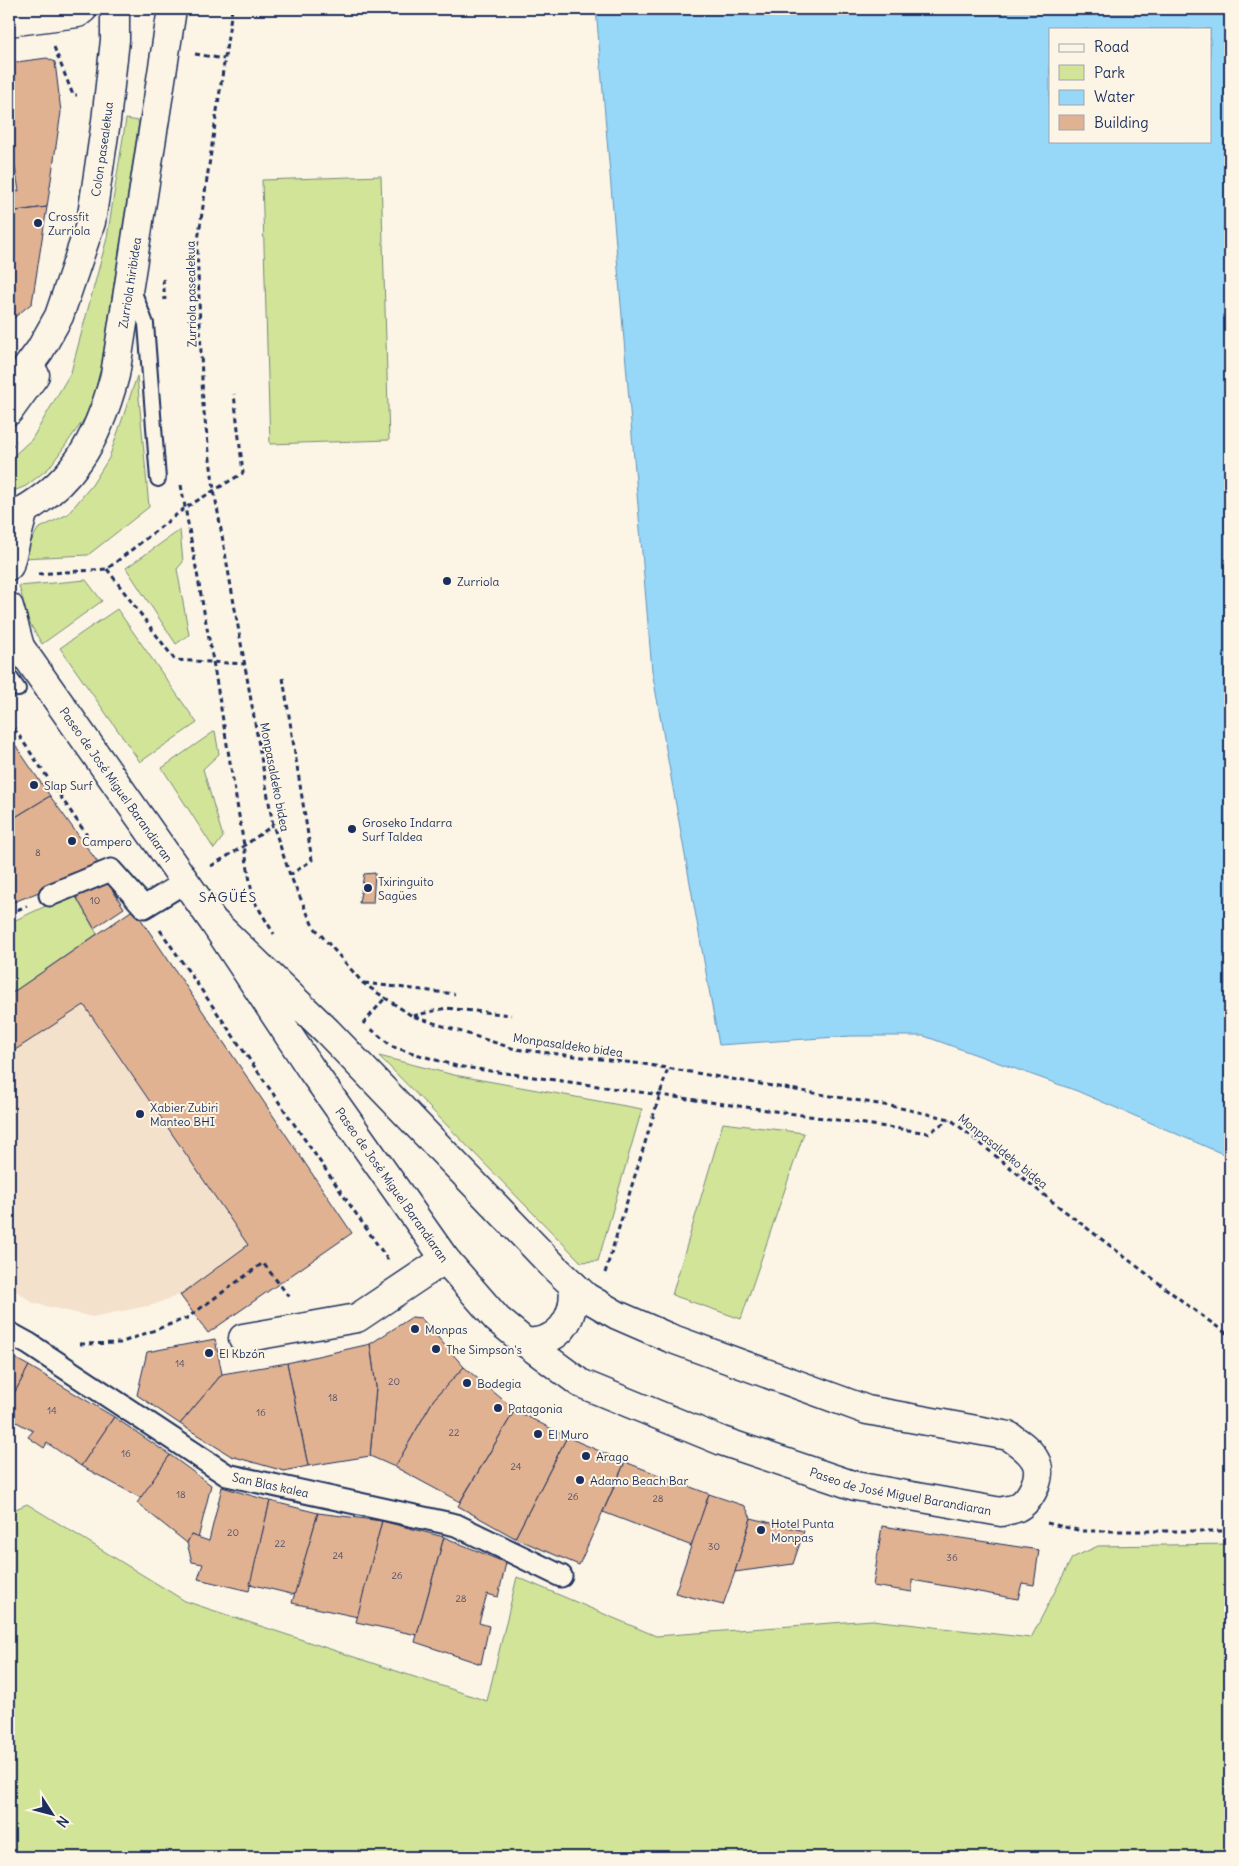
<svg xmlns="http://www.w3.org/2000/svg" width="1239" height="1866" font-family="Delius,sans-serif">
  <rect width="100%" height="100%" fill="#fcf5e5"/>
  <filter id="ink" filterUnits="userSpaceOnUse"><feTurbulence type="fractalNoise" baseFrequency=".02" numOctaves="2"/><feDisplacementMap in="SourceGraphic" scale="10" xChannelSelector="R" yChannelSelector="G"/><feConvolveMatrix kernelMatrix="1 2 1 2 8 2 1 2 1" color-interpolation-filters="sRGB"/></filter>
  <g filter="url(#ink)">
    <polygon fill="#f4e1cc" points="134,909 352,1233 208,1333 179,1295 153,1305 92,1317 33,1303 9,1286 9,995"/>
    <g fill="#d2e498" stroke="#768a7b">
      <polygon points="126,119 139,121 101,367 95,392 85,418 49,468 26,486 9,493 9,460 32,439 71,372 107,238"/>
      <polygon points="381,176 389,440 270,444 262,180"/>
      <polygon points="137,376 149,507 88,555 22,558 38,529 68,514 92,485 109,458"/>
      <polygon points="180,530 183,562 177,569 189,635 176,644 126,568"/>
      <polygon points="86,580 102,601 42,644 29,622 19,586"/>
      <polygon points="117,609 197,723 140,762 60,648"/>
      <polygon points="215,731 219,754 203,769 223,837 214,849 162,768"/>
      <polygon points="74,893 97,934 9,995 9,923"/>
      <polygon points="379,1056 454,1075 642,1109 598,1261 581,1262"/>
      <polygon points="723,1123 804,1133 741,1319 672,1295"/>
      <polygon points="27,1504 185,1601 487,1701 517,1577 656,1636 872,1620 1031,1638 1072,1558 1098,1546 1230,1544 1230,1857 9,1857 9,1512"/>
    </g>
    <path fill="#97d7f8" stroke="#6594ba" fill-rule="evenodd" d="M 596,9 L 1230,9 L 1230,1157 L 1077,1091 L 924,1036 L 851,1036 L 719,1045 L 652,671 ZM 1050,29 L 1210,29 L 1210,141 L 1050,141 Z"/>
    <g fill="#e0b291" stroke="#1b2f5e">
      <polygon points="47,58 55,62 61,112 47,207 15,211 11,192 19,191 14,161 9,161 9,126 14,125 13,100 9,101 9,63"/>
      <polygon points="9,192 11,192 15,211 9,212"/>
      <polygon points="47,207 32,303 15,317 9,320 9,212"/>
      <polygon points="9,736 50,796 9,821"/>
      <polygon points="50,796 101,867 9,904 9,821"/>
      <polygon points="375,873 373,903 359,903 364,874"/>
      <polygon points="106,880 124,908 94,928 74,893"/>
      <polygon points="134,909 352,1233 208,1333 180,1295 248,1245 84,1005 9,1054 9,995"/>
      <polygon points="412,1317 421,1318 464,1367 434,1399 395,1467 370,1456 376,1387 370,1344"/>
      <polygon points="215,1339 222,1374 180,1424 137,1395 147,1352"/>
      <polygon points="370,1344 376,1387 370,1456 308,1466 287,1363"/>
      <polygon points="9,1355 29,1366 9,1403"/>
      <polygon points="287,1363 308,1466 284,1471 231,1456 180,1424 222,1374"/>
      <polygon points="29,1366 114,1417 81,1466 47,1443 44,1448 28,1437 33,1431 9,1418 9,1403"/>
      <polygon points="464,1367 515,1410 460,1502 395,1467 434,1399"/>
      <polygon points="515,1410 567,1437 515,1538 458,1506"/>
      <polygon points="114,1417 170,1455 141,1498 81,1466"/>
      <polygon points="567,1437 625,1462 579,1565 515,1538"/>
      <polygon points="170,1455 211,1485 198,1539 191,1535 187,1543 137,1503"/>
      <polygon points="625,1462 709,1494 692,1546 603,1512"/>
      <polygon points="222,1487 270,1501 249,1591 198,1579 203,1564 192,1562 187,1543 191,1535 209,1541"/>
      <polygon points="709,1494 745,1506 751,1518 735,1572 723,1605 675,1593"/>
      <polygon points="270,1501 318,1513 295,1595 250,1584"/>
      <polygon points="318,1513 382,1521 358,1617 292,1603"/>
      <polygon points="751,1518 804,1531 793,1564 735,1572"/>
      <polygon points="382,1521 444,1537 417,1635 356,1622"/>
      <polygon points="882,1526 1039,1550 1034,1585 1022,1583 1018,1599 912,1580 912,1592 873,1586"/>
      <polygon points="444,1537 506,1563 498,1597 487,1594 479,1623 489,1626 481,1664 415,1642"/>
    </g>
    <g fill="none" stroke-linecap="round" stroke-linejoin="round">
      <g stroke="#1b2f5e" stroke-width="18">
        <g id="service">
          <polyline points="133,290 146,324 158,479"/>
          <polyline points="9,676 18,689"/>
        </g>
      </g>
      <g stroke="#1b2f5e" stroke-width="25">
        <g id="pedestrian">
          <polyline points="50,895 111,870 144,907 185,882"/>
          <path id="s1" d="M 9,1333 L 29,1344 L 227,1475 L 456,1525 L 561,1576"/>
        </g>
      </g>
      <g stroke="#1b2f5e" stroke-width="31">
        <g id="minor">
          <polyline points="9,22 78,13 83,9"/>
          <polyline points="9,411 35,375"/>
          <polyline points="9,566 24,510"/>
          <polyline points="9,607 20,647"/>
          <path id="s2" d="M 9,634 L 20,647 L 213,921 L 311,1069 L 445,1259 L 497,1319 L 526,1343 L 580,1383 L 722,1441 L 855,1486 L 1001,1512 C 1006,1510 1012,1510 1016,1508 C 1031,1501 1044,1475 1035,1460 C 1029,1449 1019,1443 1009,1436 L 867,1410 L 670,1338 L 617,1315 L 586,1297 L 556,1269 L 327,1031 L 213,921"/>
          <polyline points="243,1338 357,1318 445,1259"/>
          <path d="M 526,1343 C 533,1342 543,1342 549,1338 C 569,1329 576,1304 573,1285"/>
        </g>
      </g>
      <g stroke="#1b2f5e" stroke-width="31">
        <g id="secondary">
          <path id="s3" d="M 9,392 L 40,350 L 59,316 L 91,222 L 106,121 L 115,40 L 115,9"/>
          <path id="s4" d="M 9,518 C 72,488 98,440 115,375 L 172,9"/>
        </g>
      </g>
      <g stroke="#1b2f5e" stroke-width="3" stroke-dasharray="5 4" stroke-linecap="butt">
        <polyline points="232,9 197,247 203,405 214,490 273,825 290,875 313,926 363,983 412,1016 515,1049 643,1064 896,1107 950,1119 1049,1199 1194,1310 1230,1336"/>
        <polyline points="54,47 73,95 77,95"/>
        <polyline points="195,54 224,59"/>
        <polyline points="163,279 165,300"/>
        <polyline points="9,447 16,441"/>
        <polyline points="181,485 213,661 253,899 274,934"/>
        <polyline points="107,569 175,660 245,664"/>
        <polyline points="38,574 107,569 185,508 243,473 234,394"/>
        <polyline points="283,678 312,860 290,875"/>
        <polyline points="9,721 95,847"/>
        <polyline points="211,866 244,846 273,825"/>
        <polyline points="9,913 27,906"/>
        <polyline points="160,930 388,1260"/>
        <polyline points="364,983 455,994"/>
        <polyline points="413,1016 446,1008 511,1015"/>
        <polyline points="363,1024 385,998"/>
        <polyline points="371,1029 393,1047 456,1066 929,1133 949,1119"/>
        <polyline points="605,1273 668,1068"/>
        <polyline points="80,1344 120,1343 187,1318 263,1263 291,1299"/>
        <polyline points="1047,1523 1082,1531 1230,1531"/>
      </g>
      <use href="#service" stroke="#fcf5e5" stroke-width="14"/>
      <use href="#pedestrian" stroke="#fcf5e5" stroke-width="21"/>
      <use href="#minor" stroke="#fcf5e5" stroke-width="28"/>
      <use href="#secondary" stroke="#fcf5e5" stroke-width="28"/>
    </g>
  </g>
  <g fill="#1b2f5e" stroke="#fcf5e5" stroke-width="2">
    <circle cx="38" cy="223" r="5"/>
    <circle cx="447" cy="581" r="5"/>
    <circle cx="34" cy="785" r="5"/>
    <circle cx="352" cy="829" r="5"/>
    <circle cx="72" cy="841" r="5"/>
    <circle cx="368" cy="888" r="5"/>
    <circle cx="140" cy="1114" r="5"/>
    <circle cx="415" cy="1329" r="5"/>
    <circle cx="436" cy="1349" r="5"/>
    <circle cx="209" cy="1353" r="5"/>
    <circle cx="467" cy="1383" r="5"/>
    <circle cx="498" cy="1408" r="5"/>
    <circle cx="538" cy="1434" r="5"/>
    <circle cx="586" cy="1456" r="5"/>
    <circle cx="580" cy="1480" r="5"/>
    <circle cx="761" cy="1530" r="5"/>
  </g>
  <g text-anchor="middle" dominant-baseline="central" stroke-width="4" stroke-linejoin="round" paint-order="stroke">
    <g font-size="10" fill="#4c506b">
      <text x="38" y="852">8</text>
      <text x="95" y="900">10</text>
      <text x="180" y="1363">14</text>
      <text x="394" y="1381">20</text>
      <text x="333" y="1397">18</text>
      <text x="52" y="1410">14</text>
      <text x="261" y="1412">16</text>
      <text x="454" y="1432">22</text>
      <text x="126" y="1453">16</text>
      <text x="516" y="1466">24</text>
      <text x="181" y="1494">18</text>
      <text x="573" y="1496">26</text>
      <text x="658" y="1498">28</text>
      <text x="233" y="1532">20</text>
      <text x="280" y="1543">22</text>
      <text x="714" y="1546">30</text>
      <text x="338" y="1555">24</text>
      <text x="952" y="1557">36</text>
      <text x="397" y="1575">26</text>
      <text x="461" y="1598">28</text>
    </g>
    <g font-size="12" fill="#1b2f5e" stroke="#fcf5e5">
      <text stroke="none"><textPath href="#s3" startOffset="264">Colon pasealekua</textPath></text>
      <text stroke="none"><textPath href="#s4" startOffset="278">Zurriola hiribidea</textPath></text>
      <text transform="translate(191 294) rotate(-91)">Zurriola pasealekua</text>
      <text transform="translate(275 777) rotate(79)">Monpasaldeko bidea</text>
      <text stroke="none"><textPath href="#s2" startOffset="185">Paseo de José Miguel Barandiaran</textPath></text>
      <text transform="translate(568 1045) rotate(8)">Monpasaldeko bidea</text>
      <text transform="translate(1003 1151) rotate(39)">Monpasaldeko bidea</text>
      <text stroke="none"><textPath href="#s2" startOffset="671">Paseo de José Miguel Barandiaran</textPath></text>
      <text stroke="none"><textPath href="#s1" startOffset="305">San Blas kalea</textPath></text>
      <text stroke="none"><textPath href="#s2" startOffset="1286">Paseo de José Miguel Barandiaran</textPath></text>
    </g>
    <g font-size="12" fill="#1b2f5e" stroke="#fcf5e5" text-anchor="start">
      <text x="48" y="216">Crossfit<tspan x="48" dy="14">Zurriola</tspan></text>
      <text x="457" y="581">Zurriola</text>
      <text x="44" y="785">Slap Surf</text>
      <text x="362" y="822">Groseko Indarra<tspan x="362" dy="14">Surf Taldea</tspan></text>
      <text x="82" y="841">Campero</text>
      <text x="378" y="881">Txiringuito<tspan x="378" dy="14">Sagües</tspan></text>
      <text x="150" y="1107">Xabier Zubiri<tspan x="150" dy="14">Manteo BHI</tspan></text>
      <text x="425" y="1329">Monpas</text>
      <text x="446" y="1349">The Simpson's</text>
      <text x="219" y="1353">El Kbzón</text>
      <text x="477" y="1383">Bodegia</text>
      <text x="508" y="1408">Patagonia</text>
      <text x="548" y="1434">El Muro</text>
      <text x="596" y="1456">Arago</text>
      <text x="590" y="1480">Adamo Beach Bar</text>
      <text x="771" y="1523">Hotel Punta<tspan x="771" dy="14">Monpas</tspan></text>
    </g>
    <g font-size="14" letter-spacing="1" fill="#1b2f5e" stroke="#fcf5e5">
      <text x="228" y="897">SAGÜÉS</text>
    </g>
  </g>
  <rect width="1239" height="1866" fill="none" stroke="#fcf5e5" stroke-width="30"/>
  <rect x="15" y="15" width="1209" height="1836" fill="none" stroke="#1b2f5e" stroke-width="2" filter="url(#ink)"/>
  <rect x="1049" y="28" width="162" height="115" fill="#fcf5e5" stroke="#a2a6af"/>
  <rect x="1059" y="44" width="25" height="8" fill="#fcf5e5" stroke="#a2a6af"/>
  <text x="1094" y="52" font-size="15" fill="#1b2f5e">Road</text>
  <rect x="1059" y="65" width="25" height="15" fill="#d2e498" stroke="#a2a6af"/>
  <text x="1094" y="78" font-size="15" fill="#1b2f5e">Park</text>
  <rect x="1059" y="90" width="25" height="15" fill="#97d7f8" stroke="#a2a6af"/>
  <text x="1094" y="102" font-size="15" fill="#1b2f5e">Water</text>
  <rect x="1059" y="115" width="25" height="15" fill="#e0b291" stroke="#a2a6af"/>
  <text x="1094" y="128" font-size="15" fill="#1b2f5e">Building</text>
  <g transform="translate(52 1814) rotate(126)" stroke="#fcf5e5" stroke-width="4" paint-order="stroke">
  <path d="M0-4L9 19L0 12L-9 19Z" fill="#1b2f5e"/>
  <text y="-8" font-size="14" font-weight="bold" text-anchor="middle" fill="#1b2f5e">N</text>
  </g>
</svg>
